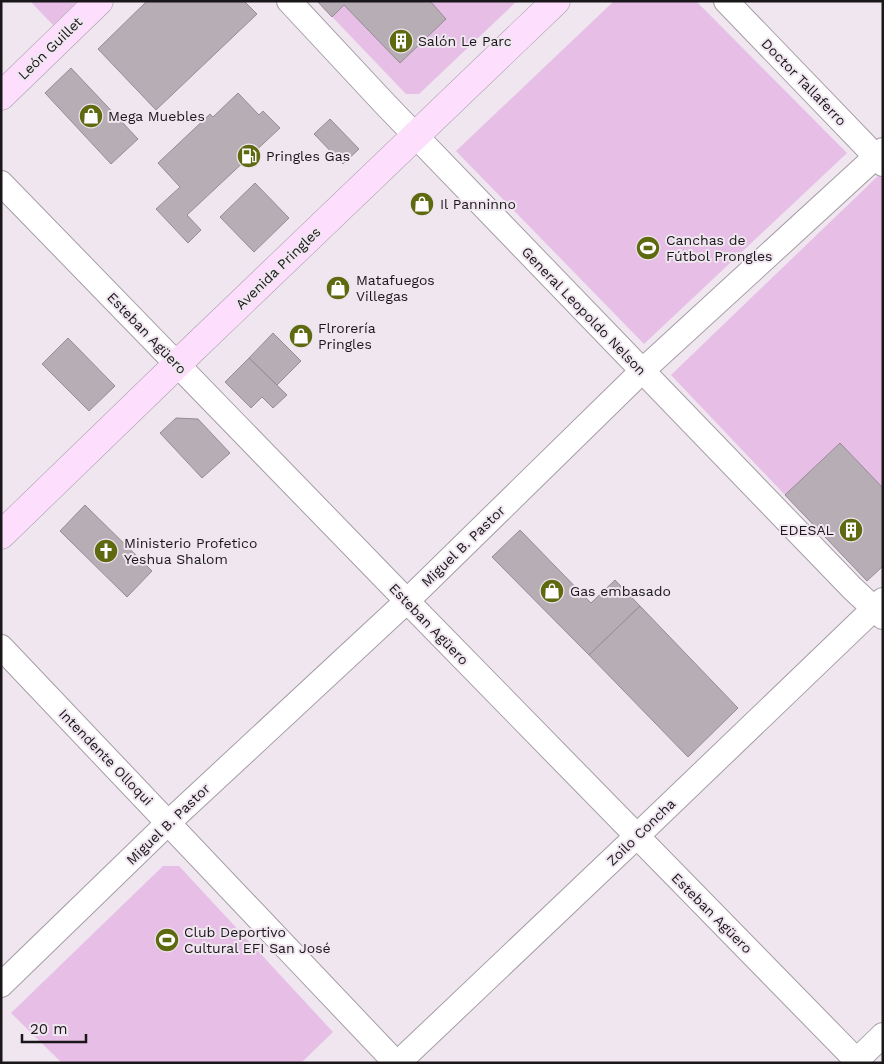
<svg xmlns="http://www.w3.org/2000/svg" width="884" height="1064" font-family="'Work Sans',sans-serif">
  <rect width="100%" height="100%" fill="#efe6ef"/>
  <g fill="#e7bee6">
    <polygon points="30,1 78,1 53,25"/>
    <polygon points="317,1 517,1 419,94 406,94"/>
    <polygon points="614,1 696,1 847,153 644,344 456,151"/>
    <polygon points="879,175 883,179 883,488 840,443 785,495 671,375"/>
    <polygon points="163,866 179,866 333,1032 301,1063 62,1063 11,1013"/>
  </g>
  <g fill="#b6adb5" stroke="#958c95">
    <polygon points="147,1 244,1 257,14 156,110 98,49"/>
    <polygon points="317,1 430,1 446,19 400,63 344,5 332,17"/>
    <polygon points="71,68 138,139 111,164 45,93"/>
    <polygon points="238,93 259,115 263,111 280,128 187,215 201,230 188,243 156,209 180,187 158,163 210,114 213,117"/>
    <polygon points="330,119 359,149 343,164 314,134"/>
    <polygon points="255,183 289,218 254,252 220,217"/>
    <polygon points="273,333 301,361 277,385 249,358"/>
    <polygon points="68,338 115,386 89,411 42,364"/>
    <polygon points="249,358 287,395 273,408 262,397 251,408 225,382"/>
    <polygon points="176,418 198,419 230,453 202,478 160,433"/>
    <polygon points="840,443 883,488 883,566 867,581 785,495"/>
    <polygon points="85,505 152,571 127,597 60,531"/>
    <polygon points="520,530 591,603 615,580 640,606 589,655 492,557"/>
    <polygon points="640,606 738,708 688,757 589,655"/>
  </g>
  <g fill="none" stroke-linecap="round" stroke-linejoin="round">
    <g stroke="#a69da6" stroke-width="26">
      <g id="street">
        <polyline points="289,1 385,104 852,588 883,617"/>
        <polyline points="726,1 883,164"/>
        <polyline points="1,183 407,601 859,1063"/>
        <polyline points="1,647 396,1063"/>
        <polyline points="1,985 169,822 407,601 642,371 883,150"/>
        <polyline points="398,1063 637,836 883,600"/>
        <polyline points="854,1063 883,1035"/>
      </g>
    </g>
    <g stroke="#a69da6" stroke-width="29">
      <g id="secondary">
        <polyline points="1,96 99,1"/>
        <polyline points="1,535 195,347 556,1"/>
      </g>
    </g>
    <use href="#street" stroke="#fff" stroke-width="24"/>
    <use href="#secondary" stroke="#fddefd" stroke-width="28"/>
  </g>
  <defs>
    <g id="building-disc" transform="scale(1.25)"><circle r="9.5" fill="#5e6910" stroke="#efe6ef"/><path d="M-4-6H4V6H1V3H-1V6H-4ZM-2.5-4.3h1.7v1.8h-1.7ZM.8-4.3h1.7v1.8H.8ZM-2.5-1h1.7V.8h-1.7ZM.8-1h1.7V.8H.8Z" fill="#fff"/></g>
    <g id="shop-disc" transform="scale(1.25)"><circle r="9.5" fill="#5e6910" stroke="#efe6ef"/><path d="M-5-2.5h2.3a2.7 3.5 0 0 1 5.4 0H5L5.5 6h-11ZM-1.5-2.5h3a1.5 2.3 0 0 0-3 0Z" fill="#fff"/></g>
    <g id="fuel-disc" transform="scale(1.25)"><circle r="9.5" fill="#5e6910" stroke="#efe6ef"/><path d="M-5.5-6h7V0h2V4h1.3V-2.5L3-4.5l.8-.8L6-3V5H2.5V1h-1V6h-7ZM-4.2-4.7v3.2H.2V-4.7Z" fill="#fff"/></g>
    <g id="stadium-disc" transform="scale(1.25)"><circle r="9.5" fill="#5e6910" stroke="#efe6ef"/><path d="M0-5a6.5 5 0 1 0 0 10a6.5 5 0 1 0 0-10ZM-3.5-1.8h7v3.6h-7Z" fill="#fff"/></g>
    <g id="church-disc" transform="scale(1.25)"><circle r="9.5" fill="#5e6910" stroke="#efe6ef"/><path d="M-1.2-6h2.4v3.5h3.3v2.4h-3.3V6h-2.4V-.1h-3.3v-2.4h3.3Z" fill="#fff"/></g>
  </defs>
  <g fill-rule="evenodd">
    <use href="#building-disc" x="401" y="41"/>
    <use href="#shop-disc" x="91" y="116"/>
    <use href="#fuel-disc" x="249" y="156"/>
    <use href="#shop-disc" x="422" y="204"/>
    <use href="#stadium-disc" x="648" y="248"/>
    <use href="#shop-disc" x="338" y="288"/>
    <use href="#shop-disc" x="301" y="336"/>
    <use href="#building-disc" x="851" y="530"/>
    <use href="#church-disc" x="106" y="551"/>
    <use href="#shop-disc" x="552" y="591"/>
    <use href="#stadium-disc" x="167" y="940"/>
  </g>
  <g text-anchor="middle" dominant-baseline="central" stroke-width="4" stroke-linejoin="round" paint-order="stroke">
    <g font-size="14" fill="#1a171a" stroke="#efe6ef" text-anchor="start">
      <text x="418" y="41">Salón Le Parc</text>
      <text x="108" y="116">Mega Muebles</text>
      <text x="266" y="156">Pringles Gas</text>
      <text x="440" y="204">Il Panninno</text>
      <text x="666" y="240">Canchas de<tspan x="666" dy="16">Fútbol Prongles</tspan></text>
      <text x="356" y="280">Matafuegos<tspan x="356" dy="16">Villegas</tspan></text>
      <text x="318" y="328">Flrorería<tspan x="318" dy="16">Pringles</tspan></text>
      <text x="834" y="530" text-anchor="end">EDESAL</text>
      <text x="124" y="543">Ministerio Profetico<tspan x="124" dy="16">Yeshua Shalom</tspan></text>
      <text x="570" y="591">Gas embasado</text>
      <text x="184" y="932">Club Deportivo<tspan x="184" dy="16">Cultural EFI San José</tspan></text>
    </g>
    <g font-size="14" fill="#1a171a" stroke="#efe6ef">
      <text transform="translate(50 48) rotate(-44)">León Guillet</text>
      <text transform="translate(804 82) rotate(46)">Doctor Tallaferro</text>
      <text transform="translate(278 268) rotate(-44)">Avenida Pringles</text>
      <text transform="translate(584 311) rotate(46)">General Leopoldo Nelson</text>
      <text transform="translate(147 333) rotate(46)">Esteban Agüero</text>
      <text transform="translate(463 546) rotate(-44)">Miguel B. Pastor</text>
      <text transform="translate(429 624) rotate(46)">Esteban Agüero</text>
      <text transform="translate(106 757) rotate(46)">Intendente Olloqui</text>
      <text transform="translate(168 824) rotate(-44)">Miguel B. Pastor</text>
      <text transform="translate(641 832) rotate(-44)">Zoilo Concha</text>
      <text transform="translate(712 913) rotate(45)">Esteban Agüero</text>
    </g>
  </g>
  <rect width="884" height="1064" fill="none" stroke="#1a171a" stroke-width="5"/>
  <path d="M22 1034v8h64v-8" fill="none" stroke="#1a171a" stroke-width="2.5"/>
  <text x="30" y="1034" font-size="15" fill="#1a171a" stroke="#efe6ef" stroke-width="4" paint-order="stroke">20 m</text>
</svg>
